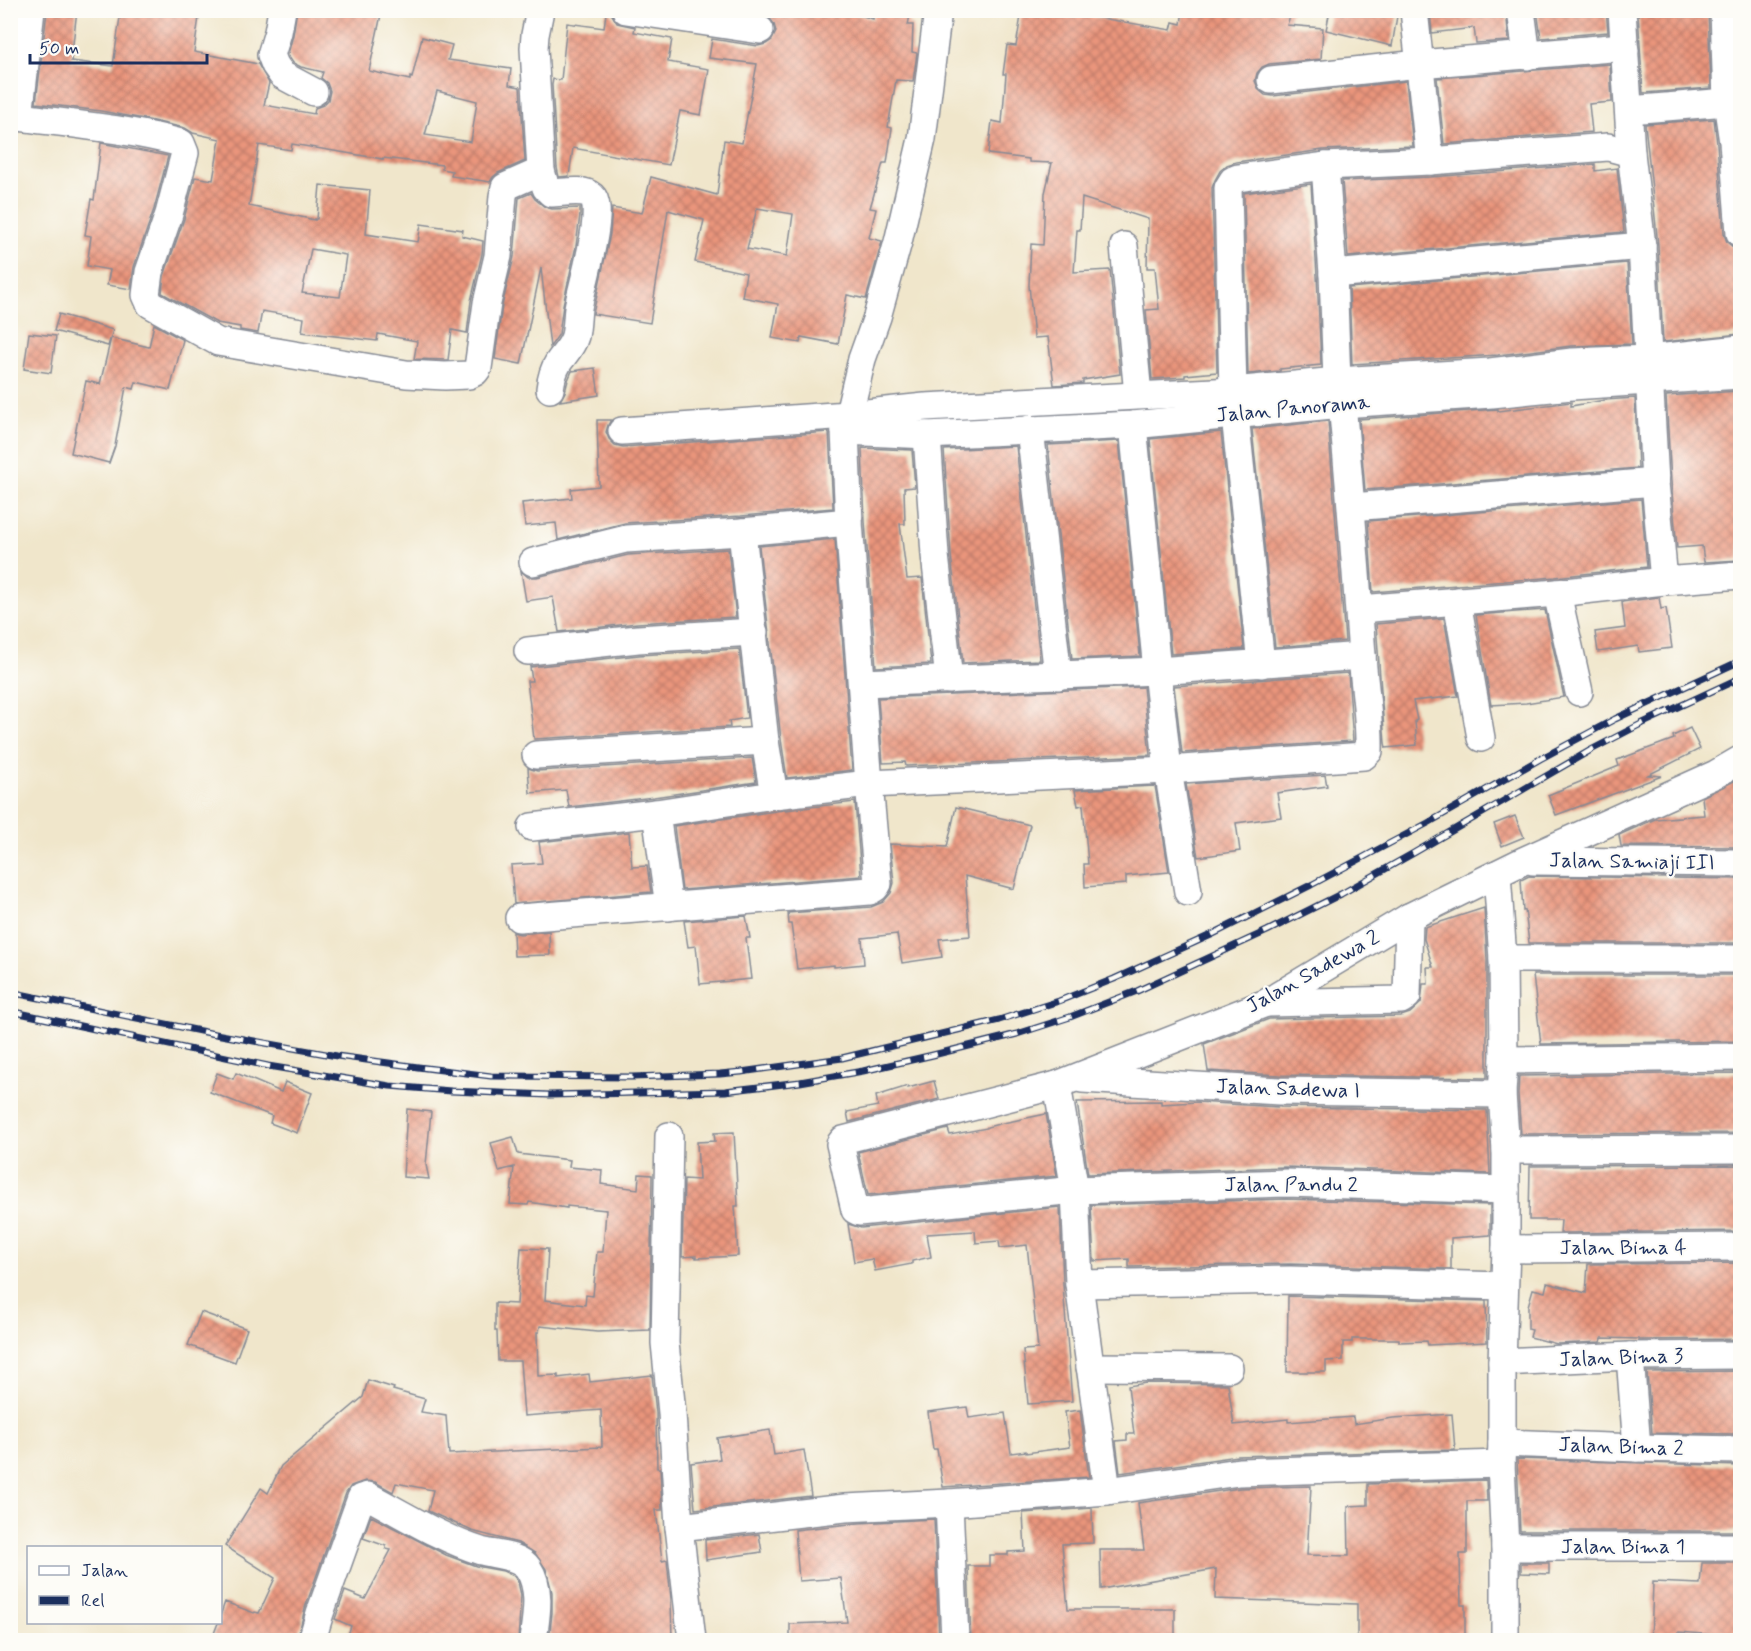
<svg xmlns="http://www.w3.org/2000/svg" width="1751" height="1651" font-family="Mynerve,sans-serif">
  <defs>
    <pattern id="building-cross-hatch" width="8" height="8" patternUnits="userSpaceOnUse" patternTransform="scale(1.5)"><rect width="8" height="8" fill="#ea957c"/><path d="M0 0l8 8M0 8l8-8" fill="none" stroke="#bd7a69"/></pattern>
  </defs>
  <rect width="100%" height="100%" fill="#fdfcf7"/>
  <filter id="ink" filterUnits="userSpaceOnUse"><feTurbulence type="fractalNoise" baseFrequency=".0167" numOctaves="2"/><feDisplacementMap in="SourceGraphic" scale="12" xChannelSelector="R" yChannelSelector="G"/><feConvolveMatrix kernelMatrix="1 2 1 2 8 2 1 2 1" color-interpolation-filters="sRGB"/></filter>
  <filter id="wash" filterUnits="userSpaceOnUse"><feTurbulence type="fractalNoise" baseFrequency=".008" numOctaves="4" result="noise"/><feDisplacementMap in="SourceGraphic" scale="24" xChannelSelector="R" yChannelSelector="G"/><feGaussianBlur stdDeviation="1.35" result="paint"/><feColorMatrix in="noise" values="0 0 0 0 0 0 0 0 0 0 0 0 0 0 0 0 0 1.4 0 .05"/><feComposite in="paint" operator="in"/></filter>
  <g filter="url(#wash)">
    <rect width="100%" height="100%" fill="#f0e6cb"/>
    <g id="blocks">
      <g fill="url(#building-cross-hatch)" fill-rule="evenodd">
        <path d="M 50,10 L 77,10 L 71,61 L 113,66 L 121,10 L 200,10 L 194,52 L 258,64 L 269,83 L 264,105 L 314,114 L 315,108 L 323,105 L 328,100 L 330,91 L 327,83 L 321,78 L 323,72 L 301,67 L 293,63 L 289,57 L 288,54 L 293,35 L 297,10 L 382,10 L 369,71 L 410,80 L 410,77 L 412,78 L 422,37 L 452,45 L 448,60 L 511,69 L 509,85 L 520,87 L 525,161 L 498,173 L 493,177 L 490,182 L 451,176 L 452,171 L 442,169 L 442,165 L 383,158 L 383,159 L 292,144 L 291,150 L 259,145 L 249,206 L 315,220 L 315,219 L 317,219 L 320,185 L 370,190 L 366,234 L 418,242 L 421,224 L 463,230 L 462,236 L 483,241 L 482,254 L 471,301 L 467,333 L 452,330 L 448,360 L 414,359 L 417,341 L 378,334 L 377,341 L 302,332 L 304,318 L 262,311 L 258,333 L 240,330 L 240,327 L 217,323 L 162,293 L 164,276 L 184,219 L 195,177 L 213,180 L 220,139 L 193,133 L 185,128 L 144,119 L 101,111 L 36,103 L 47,12 L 50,12 ZM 437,91 L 477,101 L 471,142 L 425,135 ZM 311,249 L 346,255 L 340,297 L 302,293 Z"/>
        <path d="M 736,10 L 843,10 L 873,19 L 874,10 L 911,10 L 908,25 L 913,25 L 912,52 L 917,53 L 913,81 L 896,80 L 888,127 L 892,128 L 887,163 L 883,163 L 870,208 L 876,209 L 869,238 L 882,241 L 881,245 L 866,299 L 847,295 L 838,344 L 801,337 L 800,343 L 772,338 L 778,304 L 742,297 L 746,273 L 695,262 L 704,220 L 668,210 L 650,323 L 593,314 L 610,234 L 612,208 L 642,213 L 651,177 L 717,195 L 724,140 L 742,143 L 757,64 L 709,58 L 712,39 L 758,46 L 766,44 L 772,40 L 776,32 L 774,24 L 769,17 L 762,14 ZM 757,208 L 793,214 L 787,256 L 747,249 Z"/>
        <polygon points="1022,10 1076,17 1077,14 1171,30 1173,22 1181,24 1183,10 1292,10 1287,25 1323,28 1321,59 1269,64 1262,67 1257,73 1255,81 1259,90 1265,95 1273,96 1406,81 1413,146 1323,150 1236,162 1227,165 1220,171 1215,180 1212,188 1217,372 1185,375 1185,377 1152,379 1146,310 1159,309 1155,268 1147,268 1148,219 1082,198 1080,230 1077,230 1074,272 1110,270 1120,374 1083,380 1083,383 1054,385 1048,337 1034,338 1029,285 1031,244 1043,245 1045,193 1052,163 1029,162 1029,159 988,154 992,121 1002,123 1006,74 1003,74 1007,45 1016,46"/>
        <polygon points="1330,10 1398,10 1392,46 1326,30"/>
        <polygon points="1430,10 1506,10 1509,41 1476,43 1474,28 1432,33"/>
        <polygon points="1537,10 1606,10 1608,32 1541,38"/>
        <polygon points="1655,10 1708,10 1711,88 1643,93 1638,12"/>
        <polygon points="606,13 611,13 617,23 635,27 634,32 672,39 668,62 709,69 701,115 680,111 669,165 573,148 569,176 559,177 557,168 552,85 553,79 561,80 567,23 604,28"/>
        <polygon points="1610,64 1612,102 1589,104 1592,132 1444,144 1437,78"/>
        <polygon points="1714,119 1717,144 1724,234 1727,242 1734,248 1736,263 1737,263 1740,334 1663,342 1658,245 1645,124"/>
        <polygon points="101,143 168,156 154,209 134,267 131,289 107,285 110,270 87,266 91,236 85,235 91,199 94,200"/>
        <polygon points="1595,164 1595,171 1617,168 1624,232 1348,257 1342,181 1431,177"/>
        <polygon points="1311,184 1317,275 1321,365 1280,369 1280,371 1248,374 1244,193"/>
        <polygon points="531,193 535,199 545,207 552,209 580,208 580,215 576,246 563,305 559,334 550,347 541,268 521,364 495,359 502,306 514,257 519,198"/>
        <polygon points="1627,263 1632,344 1571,346 1498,355 1352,364 1349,288"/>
        <polygon points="59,314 113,330 108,346 54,331"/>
        <polygon points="154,324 183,340 170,390 136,382 134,389 126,387 115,446 109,463 71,453 86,381 100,384 111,338 149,347"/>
        <polygon points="29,333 56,336 51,373 24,369"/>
        <polygon points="595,368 599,395 560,401 565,392 568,380 572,371"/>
        <polygon points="1739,391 1740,409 1740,560 1704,562 1702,546 1677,548 1671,481 1666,396"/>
        <polygon points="1635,398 1638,468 1365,490 1359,419 1498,409 1498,411 1571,402 1571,406 1605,400"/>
        <polygon points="597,420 611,420 608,425 606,432 609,439 615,445 623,447 829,432 833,508 741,516 625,523 558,540 556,523 525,526 522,503 572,498 571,489 599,486"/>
        <polygon points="1328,421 1345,641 1275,647 1252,429"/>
        <polygon points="1221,432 1244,649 1171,654 1150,439"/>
        <polygon points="1119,441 1140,656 1072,659 1048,445"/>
        <polygon points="1016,446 1040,660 963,663 951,554 944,450"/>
        <polygon points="862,448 912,450 915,487 904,488 905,524 900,524 907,579 922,578 931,664 876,667 865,521"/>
        <polygon points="1641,499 1647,567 1555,577 1373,592 1368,521"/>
        <polygon points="835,539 852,770 787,778 781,739 759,546"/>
        <polygon points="728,549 736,617 637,623 559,632 553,597 526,601 521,571 528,577 537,577 628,555"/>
        <polygon points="1659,597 1661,609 1666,608 1672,648 1639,652 1638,646 1598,652 1595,632 1625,628 1622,602"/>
        <polygon points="1545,610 1564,697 1526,703 1491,705 1476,615"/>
        <polygon points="1444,618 1458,696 1413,701 1417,720 1415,721 1417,745 1386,748 1385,743 1376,624"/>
        <polygon points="739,649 747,718 729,721 730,727 534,739 527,681 532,681 530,667 639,655"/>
        <polygon points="1348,673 1353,741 1182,753 1174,686"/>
        <polygon points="1143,687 1150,755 906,766 905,762 883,763 878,698"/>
        <polygon points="1690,728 1700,749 1648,775 1662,776 1556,815 1548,795 1619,766 1617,760 1674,739 1673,736"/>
        <polygon points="752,758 756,782 654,797 569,807 566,790 530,793 528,768 537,771"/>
        <polygon points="1325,775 1327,786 1277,793 1281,817 1236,823 1240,851 1198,857 1186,784"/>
        <polygon points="1740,778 1740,847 1621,846 1619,835 1655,819 1704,815 1702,797"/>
        <polygon points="1155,786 1169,872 1126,876 1126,884 1085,887 1084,864 1088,864 1083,805 1078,806 1075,790"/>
        <polygon points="855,802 861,876 682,890 674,826 776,811"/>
        <polygon points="956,807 1030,825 1014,889 965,876 970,936 939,939 942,957 902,963 897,934 862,938 864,964 834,967 834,965 797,969 791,924 789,924 788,913 871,907 883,902 891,893 894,883 890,844 947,847"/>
        <polygon points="1515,816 1524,837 1502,846 1494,824"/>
        <polygon points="629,832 632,867 647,866 651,892 514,904 511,865 542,863 539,842"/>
        <polygon points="1529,876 1740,879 1740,943 1529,943 1525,910 1523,911 1521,880"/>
        <polygon points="1484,908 1487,960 1487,1078 1280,1075 1208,1071 1204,1044 1269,1019 1401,1016 1410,1013 1421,1003 1423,984 1428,984 1427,967 1433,967 1424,939 1425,927"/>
        <polygon points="746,916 750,938 746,938 751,979 700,984 696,946 688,947 684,921"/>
        <polygon points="549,931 550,955 514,956 513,932 520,934"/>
        <polygon points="1533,975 1740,975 1740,1041 1541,1044"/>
        <polygon points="217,1073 233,1079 236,1073 281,1092 285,1082 312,1093 297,1133 270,1123 272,1116 210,1092"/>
        <polygon points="1740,1073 1740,1133 1521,1134 1518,1094 1519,1076"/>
        <polygon points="934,1081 939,1099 849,1122 847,1112 878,1106 876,1096 908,1086 908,1088"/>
        <polygon points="1161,1101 1161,1104 1197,1102 1278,1107 1487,1110 1490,1174 1285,1167 1088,1174 1077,1102"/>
        <polygon points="407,1109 431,1112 426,1165 429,1179 403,1177"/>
        <polygon points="1046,1114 1057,1176 868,1195 858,1152 948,1129 950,1135 987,1128 987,1127 1003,1123"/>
        <polygon points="734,1132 737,1186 738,1206 735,1206 738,1256 696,1258 696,1256 682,1257 684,1179 699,1180 697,1142 715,1141 714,1133"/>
        <polygon points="513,1137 518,1154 570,1160 569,1167 602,1170 601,1184 638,1189 639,1174 652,1175 650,1330 597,1332 540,1326 539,1332 537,1332 538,1376 558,1375 558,1378 589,1374 590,1382 652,1375 656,1413 657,1468 660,1468 662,1510 656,1510 662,1561 667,1560 671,1599 672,1641 549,1641 552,1613 552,1592 546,1569 535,1553 518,1543 472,1531 428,1511 433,1490 396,1483 393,1492 375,1482 365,1481 351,1486 346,1493 305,1608 297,1641 227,1641 213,1636 218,1623 220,1623 220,1616 225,1602 254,1613 255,1612 259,1613 275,1578 225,1546 261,1488 268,1493 281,1466 363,1397 368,1380 394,1388 393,1390 425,1399 421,1412 446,1416 449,1454 602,1447 601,1410 524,1416 520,1361 498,1361 497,1331 495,1331 495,1303 517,1304 521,1248 548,1249 545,1300 585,1305 586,1295 593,1296 597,1252 603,1252 606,1210 567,1206 567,1208 529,1202 528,1205 510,1204 514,1167 499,1171 491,1143"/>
        <polygon points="1740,1165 1740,1231 1560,1233 1561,1220 1529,1220 1530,1166"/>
        <polygon points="1286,1199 1490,1205 1490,1235 1451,1238 1451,1269 1290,1264 1129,1267 1129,1259 1094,1261 1091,1205"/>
        <polygon points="1060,1207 1063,1285 1072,1401 1028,1404 1023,1350 1038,1349 1027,1245 1000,1248 999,1241 976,1243 975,1231 927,1234 931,1257 912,1261 912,1264 875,1271 872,1259 854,1262 848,1224 861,1228"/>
        <polygon points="1740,1263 1740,1339 1639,1340 1639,1339 1602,1338 1601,1342 1557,1344 1530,1337 1532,1330 1528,1329 1528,1306 1533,1289 1545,1292 1547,1283 1586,1293 1588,1264"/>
        <polygon points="1288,1296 1486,1301 1487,1342 1428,1345 1427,1341 1399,1342 1399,1339 1352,1339 1352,1342 1343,1342 1343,1360 1326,1361 1326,1372 1287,1372"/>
        <polygon points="201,1312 247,1329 235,1362 188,1345"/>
        <polygon points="1740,1371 1740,1434 1652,1433 1647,1372"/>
        <polygon points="1146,1383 1228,1384 1234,1425 1288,1419 1288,1422 1353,1417 1354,1424 1393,1418 1452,1414 1455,1450 1238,1456 1120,1473 1116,1441 1127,1440 1127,1434 1134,1434 1128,1386"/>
        <polygon points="967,1407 969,1418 1005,1413 1011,1453 1026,1451 1026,1453 1070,1447 1065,1412 1080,1410 1089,1477 943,1487 937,1449 933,1449 928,1412"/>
        <polygon points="770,1430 774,1455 804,1450 811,1496 695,1509 691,1463 720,1459 717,1438"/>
        <polygon points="1517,1459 1740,1466 1740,1531 1520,1531"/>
        <polygon points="1486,1480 1487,1501 1467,1501 1467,1554 1460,1554 1461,1605 1465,1605 1465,1641 1357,1641 1357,1604 1215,1599 1216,1569 1101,1589 1100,1550 1144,1550 1138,1503 1240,1488 1311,1486 1307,1555 1349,1556 1348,1506 1368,1505 1368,1484"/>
        <polygon points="1092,1508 1093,1543 1062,1544 1068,1609 1175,1609 1175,1639 1060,1641 1060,1638 1007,1638 1007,1641 971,1641 968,1566 989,1566 989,1555 1008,1555 1008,1552 1025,1551 1023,1513"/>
        <polygon points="371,1516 446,1555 476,1566 503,1571 514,1576 518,1582 521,1595 518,1641 346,1641 351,1626 335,1619 345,1591 365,1599 391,1550 386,1549 386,1546 363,1538"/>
        <polygon points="934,1519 939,1641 790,1641 790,1624 847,1622 841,1578 799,1581 795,1530 859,1523"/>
        <polygon points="759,1534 762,1552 706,1560 705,1540"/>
        <polygon points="1521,1563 1549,1563 1549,1574 1521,1573"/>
        <polygon points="1702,1563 1740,1563 1740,1637 1679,1632 1678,1641 1651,1641 1653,1582 1700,1584"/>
      </g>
    </g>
  </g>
  <g filter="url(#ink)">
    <use href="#blocks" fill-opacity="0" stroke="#868a94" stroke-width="1.5"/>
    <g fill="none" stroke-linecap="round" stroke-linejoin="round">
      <g stroke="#868a94" stroke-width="30">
        <g id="street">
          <polyline points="282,10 278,32 271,55 275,65 282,75 314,92"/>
          <path d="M 540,10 L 535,35 L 534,48 L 541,171 L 546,188 L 551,193 C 563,193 583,188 592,196 C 606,208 581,289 578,308 C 577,317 577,327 575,336 C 572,347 564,354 558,363 C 553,371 551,380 550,389"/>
          <polyline points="626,10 760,30"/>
          <polyline points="1414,10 1430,161"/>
          <polyline points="1521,10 1527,56"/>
          <polyline points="1622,10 1631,153 1642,246 1655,482 1664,581"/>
          <polyline points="1724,10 1727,102 1733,142 1740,233"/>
          <polyline points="1271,80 1419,64 1611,48 1625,50"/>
          <polyline points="1629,110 1727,102"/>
          <polyline points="19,117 31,10"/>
          <path d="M 10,119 L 19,117 C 73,124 128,129 181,143 L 185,153 L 169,214 L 149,272 L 146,295 L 150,304 L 218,342 L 406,374 L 445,376 L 469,375 L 475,372 L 478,368 L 487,303 L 498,256 L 503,196 L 505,187 L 541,171"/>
          <polyline points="1325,166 1333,274 1337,381"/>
          <polyline points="1124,246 1138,395"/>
          <polyline points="1333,274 1642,246"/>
          <polyline points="1233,391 1228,188 1233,180 1238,178 1325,166 1430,161 1608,147 1631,153"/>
          <polyline points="1235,415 1261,664"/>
          <polyline points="1133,425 1157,671 1168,770 1188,892"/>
          <polyline points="1030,429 1058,676"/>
          <polyline points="622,431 848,415 925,407 1233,391 1337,381 1490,372 1572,362 1648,359 1740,349"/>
          <polyline points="845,431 927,435 1133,425 1342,404 1492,394 1572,386 1740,375"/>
          <polyline points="927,435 935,555 949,680"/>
          <polyline points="1352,507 1655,482"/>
          <polyline points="742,532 765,741 774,795"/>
          <polyline points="533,562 626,539 742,532 849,522"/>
          <polyline points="1557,593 1579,692"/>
          <polyline points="1457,601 1481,738"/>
          <polyline points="1360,609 1557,593 1664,581 1740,575"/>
          <polyline points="528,651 638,639 754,632"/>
          <polyline points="862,683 1157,671 1362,656"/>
          <polyline points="536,755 765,741"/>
          <polyline points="656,813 669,907"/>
          <path d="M 532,827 L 656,813 L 774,795 L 869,784 L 1168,770 L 1364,756 L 1369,751 C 1370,718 1364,687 1362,655 C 1356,571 1350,487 1342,404"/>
          <polyline points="1533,861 1740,863"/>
          <polyline points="1497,874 1503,959 1504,1060 1502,1094 1506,1150 1506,1249 1502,1362 1502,1443 1501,1464 1505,1547 1505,1640"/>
          <polyline points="519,918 870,891 875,888 878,884 869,784 849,522 845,431 862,359 877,317 898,242 922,139 938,10"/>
          <polyline points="1503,959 1740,959"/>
          <polyline points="1267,1003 1401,1000 1407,996 1409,917"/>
          <polyline points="1504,1060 1740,1057"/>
          <polyline points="1082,1079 1279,1091 1502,1094"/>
          <polyline points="1057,1085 1075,1190 1079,1284 1107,1491"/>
          <polyline points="669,1136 665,1343 672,1413 679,1527 692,1640"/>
          <polyline points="1506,1150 1740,1149"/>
          <polyline points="1506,1190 1286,1183 1075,1190 859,1212 855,1210 840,1144 843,1140 1057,1085 1266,1003 1409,917 1523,861 1716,774 1740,760"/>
          <polyline points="1506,1249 1740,1247"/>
          <polyline points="1079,1284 1290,1280 1504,1286"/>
          <polyline points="1630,1356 1637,1448"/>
          <polyline points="1502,1362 1630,1356 1740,1355"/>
          <polyline points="1090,1367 1229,1368"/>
          <polyline points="1502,1443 1637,1448 1740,1450"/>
          <polyline points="949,1503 955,1640"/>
          <polyline points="679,1527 845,1508 949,1503 1107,1491 1239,1472 1501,1464"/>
          <polyline points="1505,1547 1740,1547"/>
          <path d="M 312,1640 L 320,1613 L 361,1498 L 368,1496 C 404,1515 442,1539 481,1551 C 496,1555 519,1555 528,1568 C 542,1589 536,1617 533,1640"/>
        </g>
      </g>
      <use href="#street" stroke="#fff" stroke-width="27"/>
      <g stroke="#1b2f5e" stroke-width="7">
        <g id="rail">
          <polyline points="10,992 210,1033 337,1056 418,1067 491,1076 632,1077 720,1074 741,1072 842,1058 999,1020 1059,1001 1114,979 1211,935 1311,885 1428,823 1540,759 1615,719 1740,661"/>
          <polyline points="10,1011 268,1066 390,1086 451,1091 549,1095 725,1091 800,1082 863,1071 933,1055 1017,1034 1070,1017 1137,991 1267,931 1341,894 1412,854 1591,750 1641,724 1740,678"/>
        </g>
      </g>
      <use href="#rail" stroke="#fdfcf7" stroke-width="4.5" stroke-dasharray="14" stroke-linecap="butt"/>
    </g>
  </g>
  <g text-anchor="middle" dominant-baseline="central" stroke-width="4.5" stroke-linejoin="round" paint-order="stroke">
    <g font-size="21" fill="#1b2f5e" stroke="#fdfcf7">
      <text transform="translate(1293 409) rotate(-5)">Jalan Panorama</text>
      <text transform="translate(1632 862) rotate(1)">Jalan Samiaji III</text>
      <text transform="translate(1313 972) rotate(-29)">Jalan Sadewa 2</text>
      <text transform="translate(1288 1089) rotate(2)">Jalan Sadewa I</text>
      <text x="1291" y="1185">Jalan Pandu 2</text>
      <text x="1623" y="1248">Jalan Bima 4</text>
      <text transform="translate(1621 1358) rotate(-2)">Jalan Bima 3</text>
      <text transform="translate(1621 1447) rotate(2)">Jalan Bima 2</text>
      <text x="1623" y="1547">Jalan Bima 1</text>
    </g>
  </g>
  <rect width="1751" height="1651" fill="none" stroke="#fdfcf7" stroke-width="36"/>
  <rect x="27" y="1546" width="195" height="78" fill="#fdfcf7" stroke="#a3aaba" stroke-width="1.5"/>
  <rect x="39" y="1566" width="30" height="9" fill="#ffffff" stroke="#a3aaba" stroke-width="1.5"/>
  <text x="81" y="1576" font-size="18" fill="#1b2f5e">Jalan</text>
  <rect x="39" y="1596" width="30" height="9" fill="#1b2f5e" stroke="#a3aaba" stroke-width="1.5"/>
  <text x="81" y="1606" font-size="18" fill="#1b2f5e">Rel</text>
  <path d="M30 54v9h177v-9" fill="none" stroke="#1b2f5e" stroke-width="3"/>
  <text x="39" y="54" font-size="18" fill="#1b2f5e" stroke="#fdfcf7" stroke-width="4.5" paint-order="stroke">50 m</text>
</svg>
